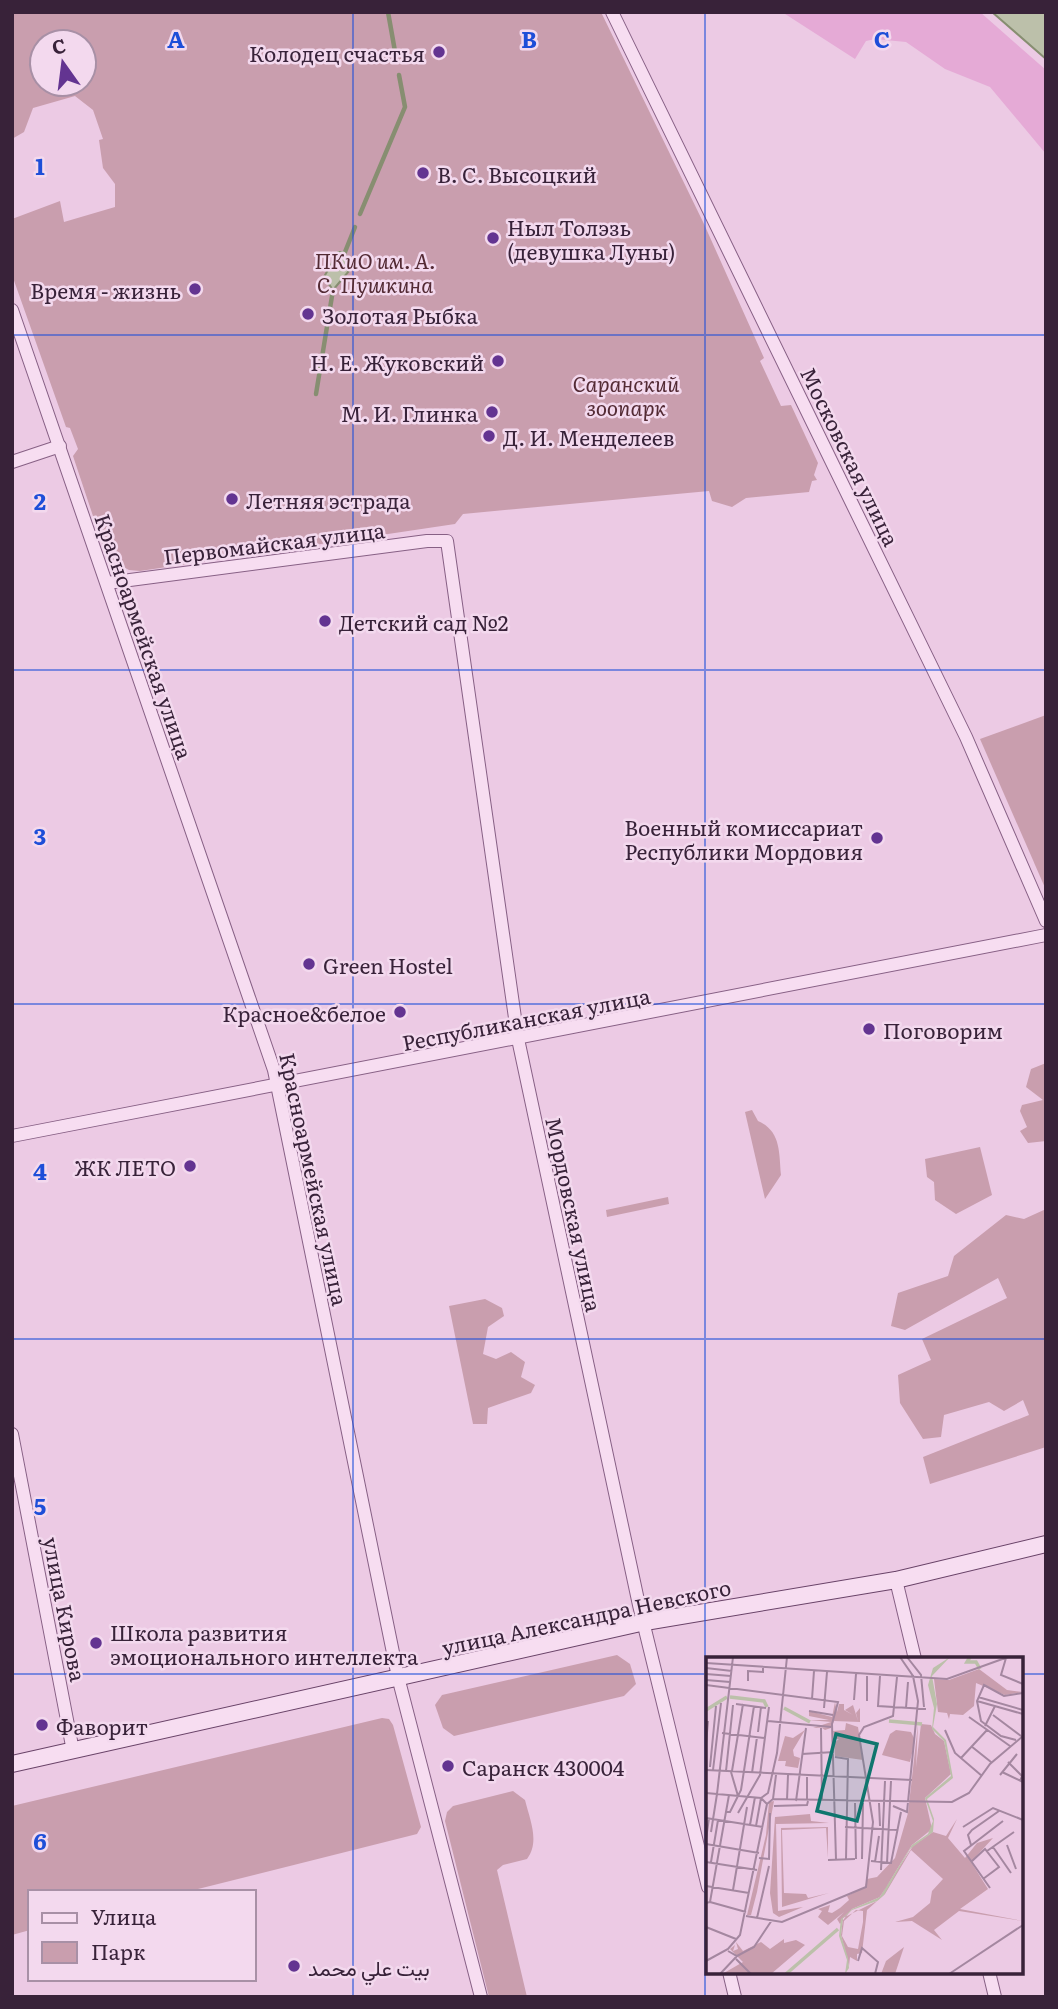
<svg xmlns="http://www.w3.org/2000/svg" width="1058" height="2009" font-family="Literata,Vazirmatn,serif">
  <rect width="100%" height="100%" fill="#eccae4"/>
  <g fill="#c99eae" fill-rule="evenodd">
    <path d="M 12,12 L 601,12 L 704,224 L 764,358 L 760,361 L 781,406 L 791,405 L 818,463 L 814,475 L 817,480 L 812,481 L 809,492 L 746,498 L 732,507 L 712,501 L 709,491 L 463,514 L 455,524 L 140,571 L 129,570 L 107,558 L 73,456 L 78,449 L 70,428 L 66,427 L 12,275 L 12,219 L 60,201 L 64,222 L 115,207 L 115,184 L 103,168 L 99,140 L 103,139 L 93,110 L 75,96 L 33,108 L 24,132 L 12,139 ZM 42,42 L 84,42 L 84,84 L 42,84 Z"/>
    <polygon points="1046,715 1046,890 980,739"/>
    <polygon points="1046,1063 1046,1141 1028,1143 1020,1131 1027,1127 1020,1111 1022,1105 1043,1100 1026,1087 1031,1069"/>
    <path d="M 752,1110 L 758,1121 C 781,1131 779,1152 781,1175 L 765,1199 L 745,1112 Z"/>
    <polygon points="980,1147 992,1195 956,1214 935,1200 934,1182 927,1177 925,1159"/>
    <polygon points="668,1197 669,1204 607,1217 606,1210"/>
    <polygon points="1046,1209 1046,1447 930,1484 923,1457 1029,1415 1023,1400 1004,1411 989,1402 944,1415 941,1437 923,1439 900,1403 898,1375 931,1360 922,1339 1007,1298 998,1278 905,1330 891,1326 898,1293 948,1276 954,1256 1006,1215 1024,1219"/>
    <polygon points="485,1299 502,1308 504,1316 488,1327 483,1354 496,1359 511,1352 525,1362 521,1377 535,1385 531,1393 488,1408 487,1424 473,1424 449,1306"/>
    <polygon points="617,1655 630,1664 636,1684 624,1696 454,1736 443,1728 435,1705 442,1695"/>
    <polygon points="382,1718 389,1719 393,1725 421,1827 417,1834 186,1892 30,1892 30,1930 12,1935 12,1806"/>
    <path d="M 513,1791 L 525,1800 C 530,1820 540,1842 527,1859 L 503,1865 L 497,1870 L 527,1997 L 489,1997 L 445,1821 L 447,1812 L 453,1806 Z"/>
  </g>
  <polygon fill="#e5aad6" points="782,12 980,12 1046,70 1046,154 990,87 945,69 906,42 875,39 866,41 855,59"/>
  <g fill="#bcc0aa" stroke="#878e71" stroke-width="2">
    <polygon points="992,12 1046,12 1046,59"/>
    <polygon points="338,252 345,252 349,271 333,290 324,277"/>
  </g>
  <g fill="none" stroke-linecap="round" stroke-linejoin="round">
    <g stroke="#878e71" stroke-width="4.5">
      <polyline points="388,12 396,57"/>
      <polyline points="360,214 405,107 399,75"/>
      <polyline points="345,252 355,227"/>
      <polyline points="316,394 333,290"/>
    </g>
    <g stroke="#876085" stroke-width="14">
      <g id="street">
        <polyline points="612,12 966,737 1046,921"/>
        <polyline points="12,310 274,1070 398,1677 481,1997"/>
        <polyline points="12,462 60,446"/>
        <polyline points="107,583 427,541 447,541 518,1039 639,1605 708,1887"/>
        <polyline points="12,1136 1046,935"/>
        <polyline points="12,1434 73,1751"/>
        <polyline points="896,1580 915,1659"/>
        <polyline points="729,1972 735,1997"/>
        <polyline points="989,1972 995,1997"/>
      </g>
    </g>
    <g stroke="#694368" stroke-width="18">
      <polyline id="secondary" points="12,1764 645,1622 896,1580 1046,1544"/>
    </g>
    <use href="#street" stroke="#f7ddf1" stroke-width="12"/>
    <use href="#secondary" stroke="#f7ddf1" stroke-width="16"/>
  </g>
  <path fill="none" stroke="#1d4ed8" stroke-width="2" stroke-opacity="0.55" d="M 353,12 L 353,1997M 705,12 L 705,1997M 12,335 L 1046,335M 12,670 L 1046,670M 12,1004 L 1046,1004M 12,1339 L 1046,1339M 12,1674 L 708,1674M 1021,1674 L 1046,1674"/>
  <g fill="#633491" stroke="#f3d9ee" stroke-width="2.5">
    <circle cx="439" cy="52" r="7"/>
    <circle cx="423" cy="173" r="7"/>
    <circle cx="493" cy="238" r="7"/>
    <circle cx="195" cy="289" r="7"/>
    <circle cx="308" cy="314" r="7"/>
    <circle cx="498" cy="361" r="7"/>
    <circle cx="492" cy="412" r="7"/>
    <circle cx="489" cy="436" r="7"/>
    <circle cx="232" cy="499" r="7"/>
    <circle cx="325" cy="621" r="7"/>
    <circle cx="877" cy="838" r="7"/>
    <circle cx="309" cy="964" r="7"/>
    <circle cx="400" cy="1012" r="7"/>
    <circle cx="869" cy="1029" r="7"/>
    <circle cx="190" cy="1166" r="7"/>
    <circle cx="96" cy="1643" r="7"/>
    <circle cx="42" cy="1725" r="7"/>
    <circle cx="448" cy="1766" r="7"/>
    <circle cx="294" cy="1966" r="7"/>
  </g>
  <g text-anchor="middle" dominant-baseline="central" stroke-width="5" stroke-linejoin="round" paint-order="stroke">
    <g font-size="21" fill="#382239" stroke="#f3d9ee" text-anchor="start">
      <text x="425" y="52" text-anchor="end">Колодец счастья</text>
      <text x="437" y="173">В. С. Высоцкий</text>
      <text x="507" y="226">Ныл Толэзь<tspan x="507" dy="24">(девушка Луны)</tspan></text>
      <text x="181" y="289" text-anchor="end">Время - жизнь</text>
      <text x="322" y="314">Золотая Рыбка</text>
      <text x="484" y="361" text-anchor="end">Н. Е. Жуковский</text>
      <text x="478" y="412" text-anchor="end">М. И. Глинка</text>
      <text x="503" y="436">Д. И. Менделеев</text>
      <text x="246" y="499">Летняя эстрада</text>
      <text x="339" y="621">Детский сад №2</text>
      <text x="863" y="826" text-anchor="end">Военный комиссариат<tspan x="863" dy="24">Республики Мордовия</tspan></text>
      <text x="323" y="964">Green Hostel</text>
      <text x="386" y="1012" text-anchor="end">Красное&amp;белое</text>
      <text x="883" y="1029">Поговорим</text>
      <text x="176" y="1166" text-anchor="end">ЖК ЛЕТО</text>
      <text x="110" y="1631">Школа развития<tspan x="110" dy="24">эмоционального интеллекта</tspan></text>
      <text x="56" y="1725">Фаворит</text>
      <text x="462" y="1766">Саранск 430004</text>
      <text x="308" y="1966">بيت علي محمد</text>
    </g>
    <g font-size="21" font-style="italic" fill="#532a34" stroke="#f3d9ee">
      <text x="375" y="259">ПКиО им. А.<tspan x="375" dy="24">С. Пушкина</tspan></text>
      <text x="626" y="382">Саранский<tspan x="626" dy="24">зоопарк</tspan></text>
    </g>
    <g font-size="21" fill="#382239" stroke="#f3d9ee">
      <text transform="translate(851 456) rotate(64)">Московская улица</text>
      <text transform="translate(274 542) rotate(-7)">Первомайская улица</text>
      <text transform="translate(145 636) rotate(71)">Красноармейская улица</text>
      <text transform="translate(526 1018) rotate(-11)">Республиканская улица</text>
      <text transform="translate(315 1179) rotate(78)">Красноармейская улица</text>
      <text transform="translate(575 1214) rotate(78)">Мордовская улица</text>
      <text transform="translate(66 1609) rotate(79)">улица Кирова</text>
      <text transform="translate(586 1616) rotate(-12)">улица Александра Невского</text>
    </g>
  </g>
  <g transform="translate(706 1657)">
    <rect width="317" height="317" fill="#eccae4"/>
    <path d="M 273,12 L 301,33 L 317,35 L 299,38 L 270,26 L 268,49 L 257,58 L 244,57 L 243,62 L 241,56 L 232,55 L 228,22 L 243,23 ZM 129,45 L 131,55 L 133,47 L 138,47 L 138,53 L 147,58 L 139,53 L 147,48 L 152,64 L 150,56 L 154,51 L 154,65 L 128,64 L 125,71 L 119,73 L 116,71 L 124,70 L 107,71 L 125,65 L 103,63 L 123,63 L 103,59 L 103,54 L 126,60 ZM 140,66 L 152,70 L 157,103 L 129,99 L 128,86 L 133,82 L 128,82 L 127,74 L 139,73 ZM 212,67 L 210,110 L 215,67 L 225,68 L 229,77 L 238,84 L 245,117 L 219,141 L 226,172 L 206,188 L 174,240 L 146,252 L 134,267 L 131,262 L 138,255 L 122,268 L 112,260 L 116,254 L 112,252 L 124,248 L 122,255 L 126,256 L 134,251 L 143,243 L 141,239 L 159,230 L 161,222 L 171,220 L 189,201 L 202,156 ZM 99,73 L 87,93 L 88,99 L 94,101 L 92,111 L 79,109 L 80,104 L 72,104 L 79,79 L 87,81 ZM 190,73 L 205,75 L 209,83 L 204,105 L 176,98 L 184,77 ZM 68,144 L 51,235 L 45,258 L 41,258 L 60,178 L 63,145 ZM 104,157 L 105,164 L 123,166 L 70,167 L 72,254 L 97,250 L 73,260 L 67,256 L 64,236 L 69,160 ZM 251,162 L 242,181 L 259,201 L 271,186 L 287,181 L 265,205 L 282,232 L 254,252 L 317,264 L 253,254 L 228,273 L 236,283 L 206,264 L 189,265 L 207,260 L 224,246 L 226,234 L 237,222 L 205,193 L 179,237 L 161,253 L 156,296 L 151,297 L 151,304 L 144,300 L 143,309 L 135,278 L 137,261 L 171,244 L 207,189 L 227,175 L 240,179 ZM 150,253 L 157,254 L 157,265 L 152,292 L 142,290 L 136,279 L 138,264 ZM 122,170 L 122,201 L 120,171 L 76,173 L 78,236 L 100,237 L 102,241 L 123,236 L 76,250 L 75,171 ZM 78,282 L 78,286 L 90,283 L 99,288 L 65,317 L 19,317 L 18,316 L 37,305 L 24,292 L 29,288 L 27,294 L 32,292 L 30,285 L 37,294 L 55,285 L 64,292 ZM 198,290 L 189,317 L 175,317 L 180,304 Z" fill="#c99eae" fill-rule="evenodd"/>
    <path d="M 244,0 L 226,19 L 231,47 L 227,70 L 240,83 L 247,121 L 221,142 L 228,162 L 227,175 L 204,192 L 178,238 L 171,244 L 146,253 L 137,261 L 135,278 L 142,301 L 143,311 L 139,317 L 141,303 L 133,279 L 135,262 L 146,252 L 174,240 L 206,188 L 222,177 L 227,164 L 219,141 L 245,119 L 238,84 L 226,72 L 228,51 L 222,28 L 227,11 Z" fill="#bcc0aa"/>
    <path fill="none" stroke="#bcc0aa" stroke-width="3.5" d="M 264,0 L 261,5 L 270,5 L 274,12M 24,40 L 58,44 L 61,50M 78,51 L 104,65M 0,53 L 21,40M 183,64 L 216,67M 80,317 L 132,272"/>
    <path fill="none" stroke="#a487a0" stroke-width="2" d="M 201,0 L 215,18 L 218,50M 300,1 L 295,18 L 317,27M 0,6 L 241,22 L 302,0M 0,11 L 26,14M 0,17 L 25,19M 174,19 L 172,49 L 220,52M 0,23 L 24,25M 42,24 L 42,14 L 57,15 L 57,11M 0,28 L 132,45 L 126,67 L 130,202M 272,40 L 317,53M 106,42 L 108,14M 148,43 L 150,17M 161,44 L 161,19M 271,44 L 317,57M 30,47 L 60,51M 118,51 L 121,15M 200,51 L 202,25M 103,54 L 127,58M 287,58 L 315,79M 263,60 L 304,89M 62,64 L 125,70M 279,69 L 289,49M 115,71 L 116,143M 239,73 L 249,96 L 276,119M 52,75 L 55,50M 16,76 L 59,81M 310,83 L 295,79 L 275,64 L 271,44 L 278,28 L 298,39 L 317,36M 0,87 L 2,64M 265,89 L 285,105M 96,97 L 128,95M 129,100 L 142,102 L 140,202M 255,101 L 281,73M 302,105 L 316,119 L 314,124M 4,110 L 10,49M 0,113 L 206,123M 7,113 L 15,46M 20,114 L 27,48M 26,114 L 37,47M 25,115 L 32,139M 296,115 L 317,125M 46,116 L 51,80M 294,118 L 311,97M 0,136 L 55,141 L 61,147 L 34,278 L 22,292 L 0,304M 11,137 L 27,0M 55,141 L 62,136 L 71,96 L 81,0M 67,142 L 70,118M 101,142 L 101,120M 81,143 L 82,118M 90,144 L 100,71M 149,146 L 150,202M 173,146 L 174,169M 61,147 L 67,142 L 246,145 L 263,136 L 284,107 L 317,79M 68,149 L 101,148 L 102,144M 187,149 L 201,155 L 212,44 L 207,19 L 194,0M 19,155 L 24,155 L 35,133 L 48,49M 32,156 L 54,118 L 63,50M 0,161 L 57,170M 44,168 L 49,140M 50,169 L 55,141M 139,170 L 192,173M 257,170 L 287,151 L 317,163M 5,175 L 11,137M 0,182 L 3,161M 0,187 L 53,196M 265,188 L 262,178 L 266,173 L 293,154M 301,188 L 310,212M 287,190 L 305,216M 281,194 L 308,175M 53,201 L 63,202 L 64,156M 156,202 L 157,146M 122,203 L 149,202M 165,204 L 185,206 L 195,155M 0,205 L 51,213M 5,205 L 12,163M 169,205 L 173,179M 265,205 L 279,192 L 293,210 L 277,222M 181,206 L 185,124M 175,213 L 179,124M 0,229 L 43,236M 284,231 L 258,194 L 297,164M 27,233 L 41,150M 4,245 L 40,255M 0,246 L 4,245 L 23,138M 40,259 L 76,265 L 160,230 L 167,165 L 153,78 L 158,70 L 187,59 L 191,20M 51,261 L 63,209M 0,270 L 30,282M 22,294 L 31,299 L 48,290 L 66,263M 30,302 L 45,317M 152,304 L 156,291 L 172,305 L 169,317M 14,317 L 31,299M 243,317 L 317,268"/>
    <path fill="#0f766e" fill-opacity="0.15" stroke="#0f766e" stroke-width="3.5" d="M 130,77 L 171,87 L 151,164 L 111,154 Z"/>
    <rect width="317" height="317" fill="none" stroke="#382239" stroke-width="3.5"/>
  </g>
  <g font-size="23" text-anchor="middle" font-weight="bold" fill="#1d4ed8" stroke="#f3d9ee" stroke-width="5" stroke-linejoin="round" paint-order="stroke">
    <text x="176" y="48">A</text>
    <text x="529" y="48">B</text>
    <text x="882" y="48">C</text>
    <text x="40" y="175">1</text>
    <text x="40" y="510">2</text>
    <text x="40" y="845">3</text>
    <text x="40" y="1180">4</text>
    <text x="40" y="1515">5</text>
    <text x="40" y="1850">6</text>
  </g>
  <rect width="1058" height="2009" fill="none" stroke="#382239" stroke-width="28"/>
  <rect x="28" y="1890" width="228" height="91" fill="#f3d9ee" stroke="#a890a6" stroke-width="2"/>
  <rect x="42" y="1913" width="35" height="10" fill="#f7ddf1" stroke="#a890a6" stroke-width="2"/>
  <text x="91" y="1925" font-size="21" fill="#382239">Улица</text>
  <rect x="42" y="1942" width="35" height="21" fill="#c99eae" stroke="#a890a6" stroke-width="2"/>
  <text x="91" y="1960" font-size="21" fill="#382239">Парк</text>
  <g transform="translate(63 63) rotate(346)"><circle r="33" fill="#f3d9ee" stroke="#a890a6" stroke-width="2"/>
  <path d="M0-5L12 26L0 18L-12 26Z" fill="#633491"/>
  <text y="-10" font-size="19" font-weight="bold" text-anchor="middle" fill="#382239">С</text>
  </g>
</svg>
